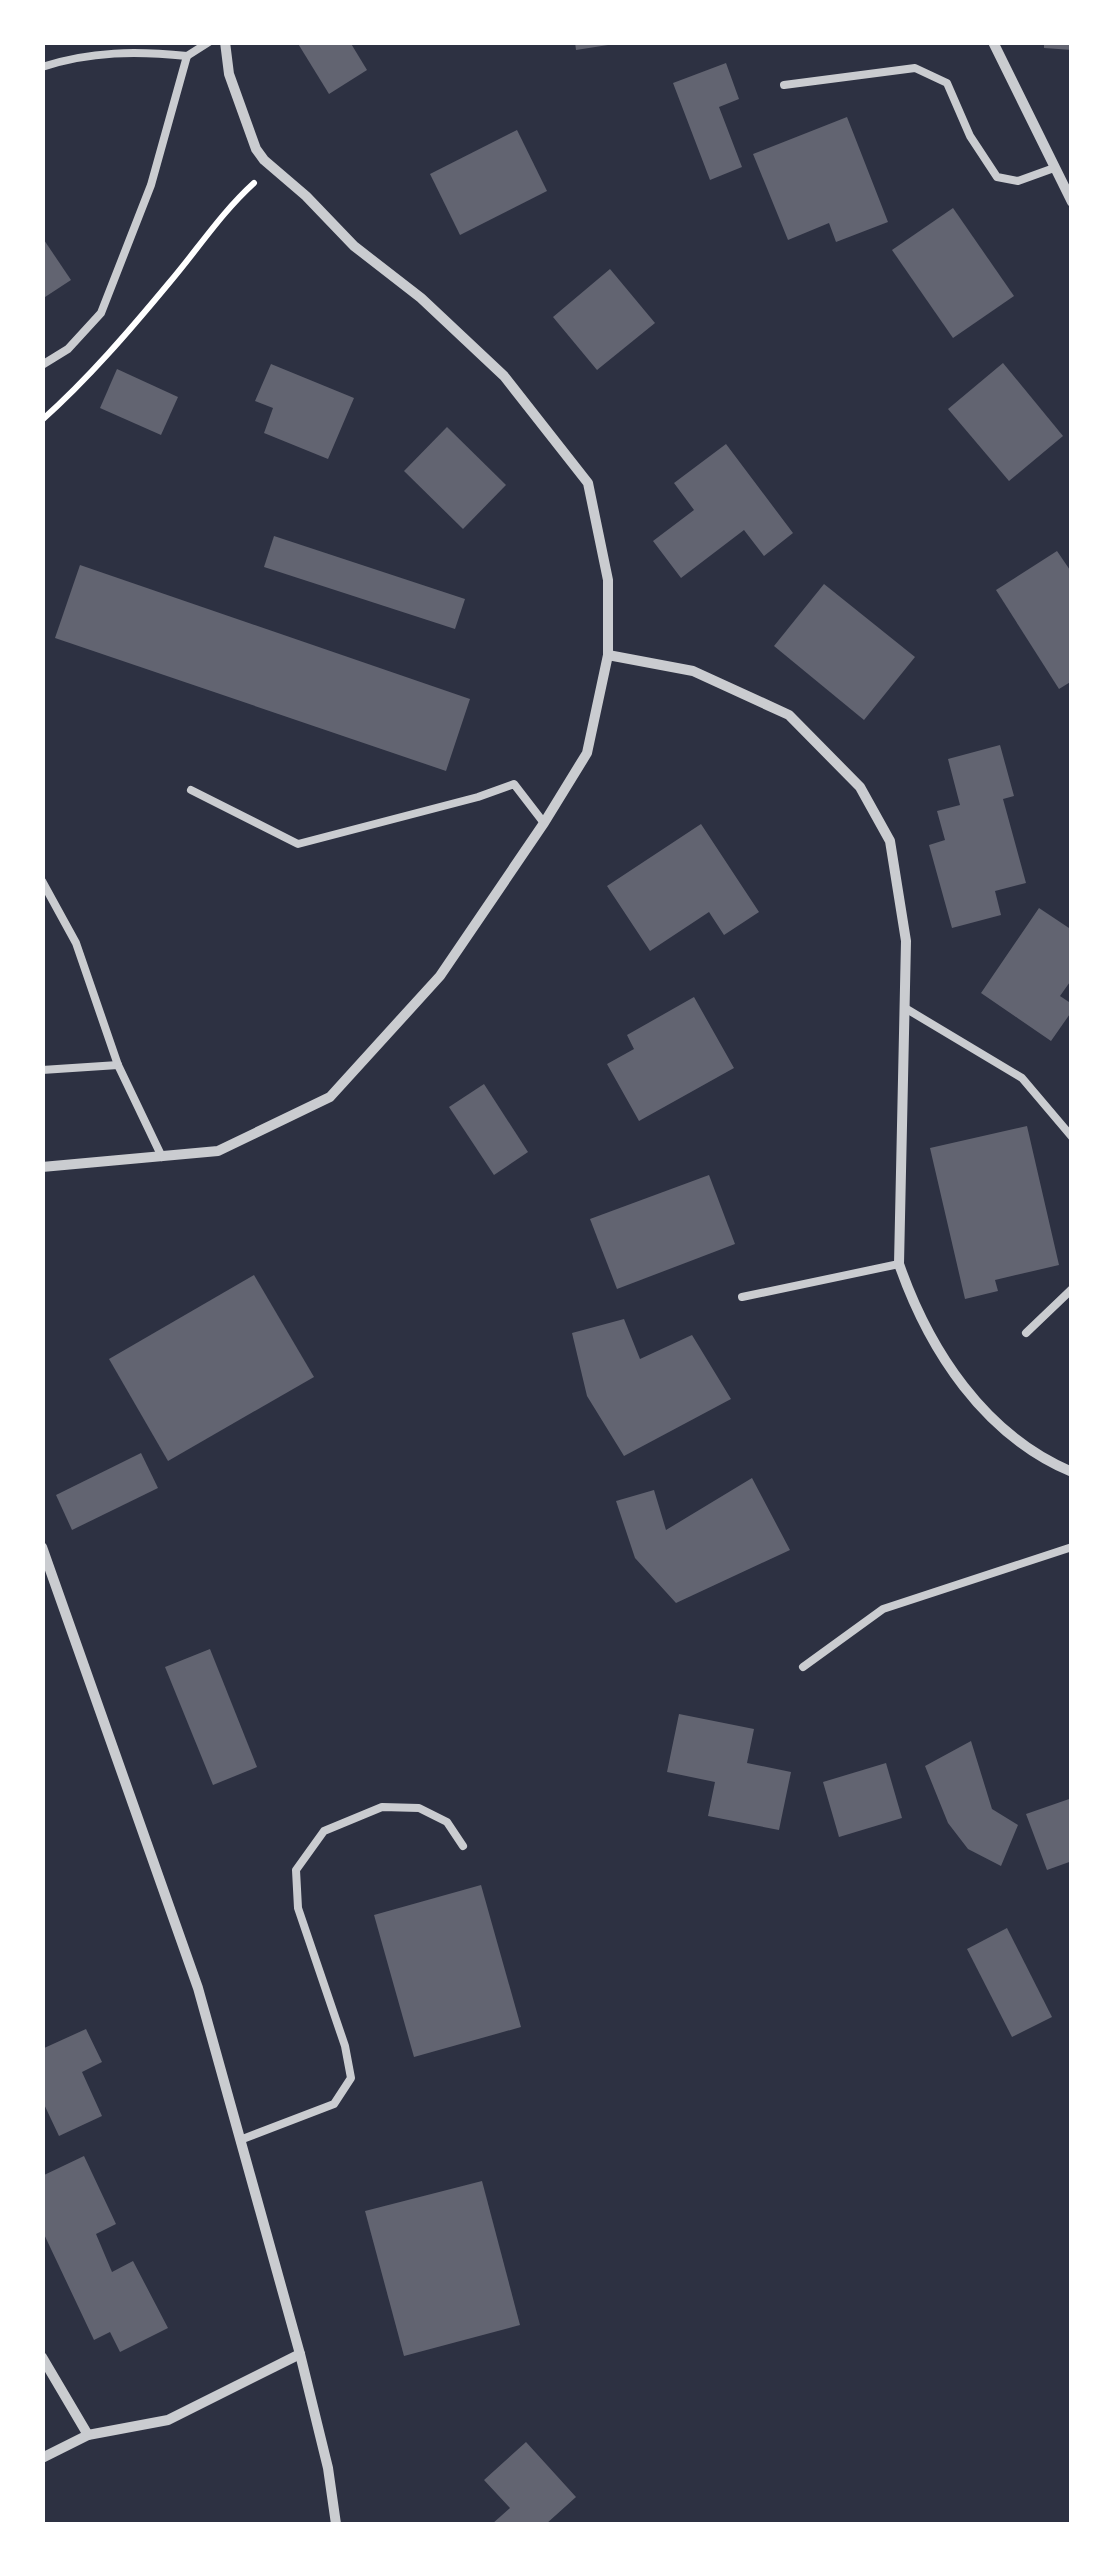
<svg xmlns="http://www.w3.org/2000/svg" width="1114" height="2567" font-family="Manrope,sans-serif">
  <rect width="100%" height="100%" fill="#2d3142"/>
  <g fill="#626471">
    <polygon points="297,42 350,42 367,70 329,94"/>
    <polygon points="575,42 608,42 608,45 576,50"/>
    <polygon points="1044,42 1072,42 1072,50 1044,48"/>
    <polygon points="726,63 739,99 719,107 742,167 710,180 673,83"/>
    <polygon points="847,117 888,222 836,242 829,223 788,240 753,154"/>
    <polygon points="517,130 547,191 460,235 430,174"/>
    <polygon points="953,208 1014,296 953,338 892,250"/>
    <polygon points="42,237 71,280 42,299"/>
    <polygon points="610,269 655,323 597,370 553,317"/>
    <polygon points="1003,363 1063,436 1009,481 948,409"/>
    <polygon points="271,364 354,398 328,459 264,433 273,408 255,401"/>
    <polygon points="117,369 178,397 161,435 100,408"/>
    <polygon points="447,427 506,485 463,529 404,471"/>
    <polygon points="726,444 793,533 764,556 744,530 681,578 653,541 694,510 674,483"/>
    <polygon points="274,536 465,599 455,629 264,567"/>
    <polygon points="1057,551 1072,573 1072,681 1059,689 996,590"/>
    <polygon points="80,565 470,699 446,771 55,638"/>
    <polygon points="824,584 915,657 864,720 774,646"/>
    <polygon points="1000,745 1014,796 1003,799 1026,883 995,891 1001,915 952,928 929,845 945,840 937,811 960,805 948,759"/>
    <polygon points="701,824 759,912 724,935 709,912 650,951 607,886"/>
    <polygon points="1039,908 1072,930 1072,979 1060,996 1072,1004 1072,1011 1051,1041 981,993"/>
    <polygon points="694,997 734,1068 639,1121 607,1064 634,1049 627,1035"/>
    <polygon points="484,1084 528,1152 494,1175 449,1107"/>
    <polygon points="1027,1126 1059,1265 995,1280 998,1291 965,1299 930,1148"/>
    <polygon points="709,1175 735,1244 617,1289 590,1219"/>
    <polygon points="254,1275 314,1377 168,1461 109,1359"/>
    <polygon points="624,1319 640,1359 692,1335 731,1399 624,1456 587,1396 572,1333"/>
    <polygon points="141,1453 158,1488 72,1530 56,1495"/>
    <polygon points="752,1478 790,1550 676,1603 635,1558 616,1501 654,1490 666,1530"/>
    <polygon points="210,1649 257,1767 213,1785 165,1667"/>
    <polygon points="679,1714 754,1729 747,1763 791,1772 779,1830 708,1816 715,1782 667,1772"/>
    <polygon points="971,1741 992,1809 1018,1825 1001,1866 968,1849 948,1823 925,1766"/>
    <polygon points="886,1763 902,1818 839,1837 823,1782"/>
    <polygon points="1072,1798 1072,1861 1047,1870 1026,1814"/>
    <polygon points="481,1885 521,2027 414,2057 374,1915"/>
    <polygon points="1007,1928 1052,2017 1012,2037 967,1949"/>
    <polygon points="86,2029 102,2062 82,2072 102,2116 59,2136 42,2100 42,2049"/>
    <polygon points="84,2156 116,2224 96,2234 112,2272 133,2261 168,2328 120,2352 110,2332 94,2340 42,2230 42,2176"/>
    <polygon points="482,2181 520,2325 404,2356 365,2211"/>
    <polygon points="526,2442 576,2497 546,2524 492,2524 510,2508 484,2480"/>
  </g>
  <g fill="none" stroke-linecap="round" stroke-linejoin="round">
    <path stroke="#fff" stroke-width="6" d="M 42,420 C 88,379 130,330 169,283 C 198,249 221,213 254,183"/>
    <g stroke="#caccd0" stroke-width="8">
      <path d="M 42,67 C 91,51 137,51 187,56"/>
      <polyline points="784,85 915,68 947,83 970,136 997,177 1018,181 1054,168"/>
      <polyline points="42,365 68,349 101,313 151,185 187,56 209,42"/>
      <polyline points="191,790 298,844 478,797 514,784 544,823"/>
      <polyline points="42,881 76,943 118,1065 162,1157"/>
      <polyline points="905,1008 1022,1078 1072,1137"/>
      <polyline points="42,1070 118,1065"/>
      <polyline points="742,1297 899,1264"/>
      <polyline points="1026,1333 1072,1289"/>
      <polyline points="803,1667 883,1609 1072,1547"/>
      <polyline points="240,2140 334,2104 351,2078 345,2046 298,1908 296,1870 324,1831 382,1807 419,1808 447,1822 463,1846"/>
    </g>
    <g stroke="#caccd0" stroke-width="10">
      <polyline points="993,42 1072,202"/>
      <path d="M 608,655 L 693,671 L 789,715 L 860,787 L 890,841 L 906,941 L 899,1264 C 929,1350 984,1435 1072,1472"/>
      <polyline points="42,1167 218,1151 330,1097 440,976 544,823 587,753 608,655 608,580 588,483 504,376 421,298 354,246 306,196 264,160 256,149 229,74 225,42"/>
      <polyline points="42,1547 198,1988 300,2354 328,2468 336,2524"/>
      <polyline points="42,2357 88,2435"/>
      <polyline points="42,2458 88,2435 168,2420 300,2354"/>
    </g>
  </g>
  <rect width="1114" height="2567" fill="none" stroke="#ffffff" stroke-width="90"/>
</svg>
